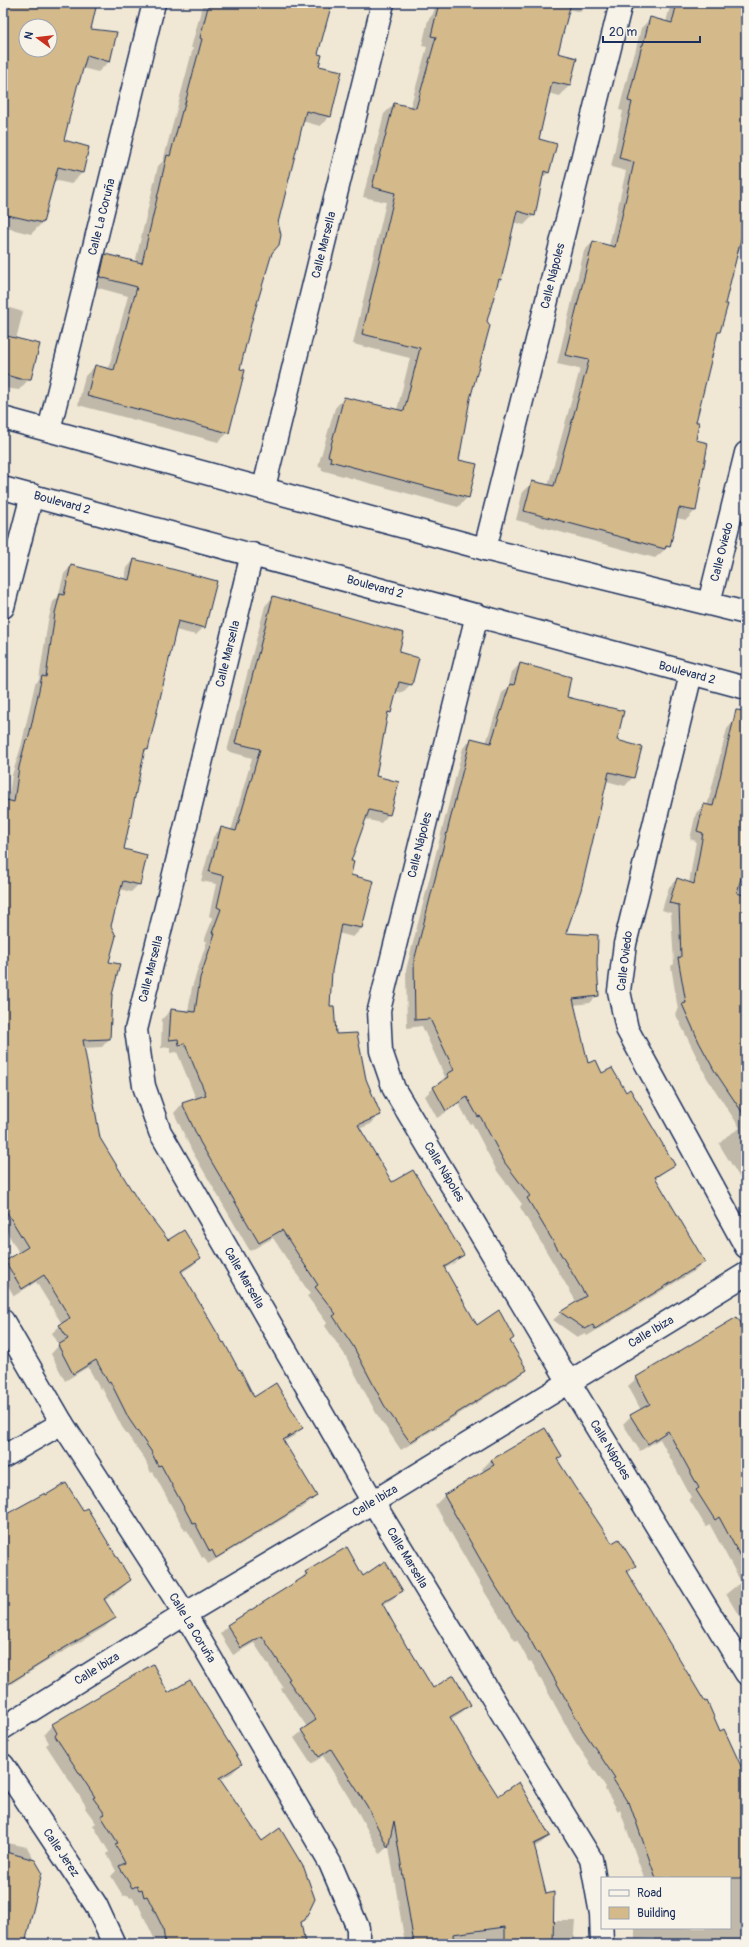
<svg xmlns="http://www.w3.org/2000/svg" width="749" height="1947" font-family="Pangolin,sans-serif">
  <rect width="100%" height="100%" fill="#f0e8d5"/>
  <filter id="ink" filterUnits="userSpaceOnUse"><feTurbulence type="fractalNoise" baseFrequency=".025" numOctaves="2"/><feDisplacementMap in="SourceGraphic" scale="8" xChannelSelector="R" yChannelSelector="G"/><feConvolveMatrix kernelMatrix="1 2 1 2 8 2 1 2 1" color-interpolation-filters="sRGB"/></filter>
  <g filter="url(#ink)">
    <g fill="#0003" fill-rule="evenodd">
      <path d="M 3,3 L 97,3 L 90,29 L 110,61 L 98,72 L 82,68 L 76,85 L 63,141 L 88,147 L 82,173 L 71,184 L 53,180 L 42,223 L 31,234 L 3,227 ZM 26,26 L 50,26 L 50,50 L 26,50 Z"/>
      <polygon points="203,3 330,3 317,55 330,116 320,126 302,121 277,223 271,252 251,319 239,370 243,371 228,433 218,442 78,405 85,376 95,366 108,370 128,296 91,286 96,265 105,255 135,263 158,166 163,161 193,48 191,48"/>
      <polygon points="436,3 589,3 580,12 568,9 556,54 576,59 569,86 560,96 548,93 538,140 549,172 541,179 534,215 524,225 513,222 500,279 497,283 486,321 458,460 468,497 458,507 321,470 322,467 318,466 335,408 344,398 397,410 410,358 353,344 386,202 363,197 384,114 394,104 410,108 427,47 422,46 428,20 433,14"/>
      <polygon points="671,3 746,3 746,231 742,230 719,332 716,335 695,422 695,441 707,443 695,511 686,520 676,518 669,546 655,558 516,520 523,491 533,482 548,486 580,369 557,364 584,251 593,242 609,246 626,171 611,167 623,111 619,110 633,55 635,53 641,28 651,18 666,22"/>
      <polygon points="3,306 23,312 16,339 30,378 19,390 3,388"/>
      <polygon points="746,538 746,555 742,554"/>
      <polygon points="134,560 204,627 196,635 175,630 147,750 143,754 123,850 139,884 131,892 120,889 110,926 108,963 111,994 109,1039 102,1047 84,1048 99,1139 136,1200 167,1241 200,1258 192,1266 181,1273 254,1398 302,1428 294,1436 283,1442 316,1496 308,1504 208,1564 204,1557 202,1558 187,1530 185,1531 153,1472 151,1473 144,1458 122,1427 102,1388 100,1389 88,1367 65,1381 51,1354 59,1345 52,1333 62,1324 36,1282 14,1296 3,1277 3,1265 19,1253 3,1225 3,800 8,801 12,775 21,747 35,684 39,680 48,621 53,602 58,597 64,574 71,566 124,580 127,568"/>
      <polygon points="273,597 397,653 411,684 402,693 395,691 390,712 387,715 375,777 389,814 381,823 365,819 350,861 349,876 372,882 362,928 353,937 338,933 331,971 329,1007 335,1035 366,1079 379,1115 371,1124 359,1129 392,1183 463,1254 454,1263 444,1269 477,1326 513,1338 510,1341 526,1370 517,1378 401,1450 376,1413 345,1355 325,1326 327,1323 307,1296 310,1294 273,1238 250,1251 192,1151 174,1113 182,1104 196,1099 177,1052 170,1053 170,1047 161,1048 162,1019 171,1010 188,1012 192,987 207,941 204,941 213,918 209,916 216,884 201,881 213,837 221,828 231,831 252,758 227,751 265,606"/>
      <polygon points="520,664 566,698 616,741 633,777 625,786 606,781 565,934 596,965 598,995 590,1003 574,1005 587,1064 626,1093 673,1165 655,1179 704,1262 696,1270 587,1336 585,1333 577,1337 553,1320 561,1313 577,1303 520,1207 522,1204 497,1171 472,1123 470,1124 459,1104 437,1118 425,1096 445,1077 422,1026 407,1028 406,970 463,748 471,740 486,743 502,693 508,688 512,672"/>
      <polygon points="734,721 746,724 746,1188 719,1144 727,1136 740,1128 707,1078 675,1013 678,1010 671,966 674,964 671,913 662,910 669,887 677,879 689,883 696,841 690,839 696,813 704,805 707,806 727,729"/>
      <polygon points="746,1333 746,1628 726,1594 741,1582 710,1525 706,1527 689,1499 691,1497 660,1439 640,1451 623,1424 631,1416 641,1410 628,1386 637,1378"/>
      <polygon points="561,1456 557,1460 573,1486 612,1544 635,1566 627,1574 740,1767 746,1764 746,1944 654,1944 655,1938 635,1939 635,1928 730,1928 730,1878 644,1878 620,1810 618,1811 605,1789 606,1787 574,1740 531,1661 529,1662 517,1640 515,1641 484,1591 435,1505 444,1496 484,1472 482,1469 491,1460"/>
      <polygon points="46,1496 83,1512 130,1580 120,1590 104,1601 114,1618 105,1627 41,1665 3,1689 3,1517"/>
      <polygon points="306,1573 362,1578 402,1591 394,1598 382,1605 408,1650 433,1689 470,1705 462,1712 450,1720 498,1798 549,1836 541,1843 534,1847 552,1921 575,1921 573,1944 405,1944 388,1841 387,1847 380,1854 359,1814 323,1756 311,1764 294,1738 307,1727 281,1689 283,1687 254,1643 233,1655 220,1634 228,1626 299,1581"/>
      <polygon points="168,1694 241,1764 232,1773 219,1781 304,1920 300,1923 304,1944 155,1944 154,1938 138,1904 136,1905 133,1897 130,1898 128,1895 123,1896 111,1876 116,1871 107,1854 109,1852 93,1825 96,1823 85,1808 86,1806 46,1745 49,1743 44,1734 53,1725"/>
      <polygon points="3,1842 27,1847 41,1873 24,1944 3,1944"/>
    </g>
    <g fill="#d4ba8a" stroke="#1b2f5e" fill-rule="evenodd">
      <path d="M 3,3 L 97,3 L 91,29 L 117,32 L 110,62 L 87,55 L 79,83 L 78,83 L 64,140 L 89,147 L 83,173 L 58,167 L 43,223 L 3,214 ZM 26,26 L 50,26 L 50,50 L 26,50 Z"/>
      <polygon points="209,3 332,3 318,54 322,55 319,66 342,71 331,117 306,111 278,223 281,235 279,245 272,253 252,320 240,369 245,370 229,433 87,396 95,365 114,370 137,287 100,277 105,254 142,263 167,155 170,156 182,111 183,111 202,39 200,38"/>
      <polygon points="439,3 571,3 558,53 577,58 570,86 552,82 539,139 557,144 549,173 544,171 535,216 517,211 501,280 499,279 487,321 490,326 470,399 459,460 477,464 469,498 330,461 331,457 328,456 344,397 404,411 420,348 362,334 395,193 372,187 394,103 416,108 436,37 431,36"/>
      <polygon points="677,3 746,3 746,219 725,304 728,304 720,332 718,332 696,422 699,422 696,440 708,443 696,511 679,508 670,547 666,546 665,549 524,511 532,481 554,486 589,360 565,355 593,241 615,247 634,162 619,158 632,102 628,101 642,45 643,45 650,17 672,23"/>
      <polygon points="3,335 40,344 31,379 20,379 3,374"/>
      <polygon points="134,559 217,581 205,628 178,621 148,750 145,749 124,849 147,855 140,885 123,881 111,926 116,936 109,962 120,964 112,995 110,1039 83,1040 100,1138 137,1199 168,1240 184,1230 201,1258 181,1271 223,1343 224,1342 239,1370 240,1369 254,1397 276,1383 303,1428 283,1440 317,1496 216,1558 212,1550 210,1552 195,1523 193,1524 161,1465 158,1466 151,1451 129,1419 110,1381 108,1382 96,1360 73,1374 58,1345 68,1339 59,1325 70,1318 44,1275 22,1289 5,1261 28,1247 3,1206 3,799 14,802 19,767 26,740 28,741 42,676 46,677 55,613 60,594 64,595 71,565 129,580"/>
      <polygon points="273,596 404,633 399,652 419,658 412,685 399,682 391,713 388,712 376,776 399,782 390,815 369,810 351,861 354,861 351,875 374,881 362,928 341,924 332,971 330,1006 334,1006 336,1034 357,1033 366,1079 381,1115 358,1125 392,1182 413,1170 464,1255 444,1267 477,1325 499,1310 514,1338 510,1341 527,1370 410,1442 384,1405 353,1346 333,1316 336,1314 315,1287 318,1285 282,1230 259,1243 200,1142 182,1103 206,1095 185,1044 179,1045 178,1039 169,1040 171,1009 195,1012 200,978 215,933 212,933 221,909 217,907 224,876 209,872 221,827 236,831 260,749 235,743"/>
      <polygon points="520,663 571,677 567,697 624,711 617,740 642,747 634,778 609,772 581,890 566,933 598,935 597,965 599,996 573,999 588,1063 596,1060 602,1073 612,1068 626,1092 630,1089 675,1165 655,1177 705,1262 595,1329 593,1325 585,1329 560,1312 586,1296 527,1198 530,1196 505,1163 480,1116 478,1117 467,1097 446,1111 433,1087 449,1077 447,1074 454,1070 430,1019 415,1020 414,961 471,738 491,743 510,684 514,685"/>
      <polygon points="736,710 746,711 746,859 737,893 746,896 746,1118 714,1070 699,1042 682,1004 686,1003 678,958 681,957 679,905 669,903 677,878 694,884 703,833 697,831 704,804 713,806"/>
      <polygon points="737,1317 746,1331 746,1567 719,1517 715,1520 696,1490 699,1488 668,1431 648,1444 630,1415 650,1404 636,1377"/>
      <polygon points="545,1428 562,1456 557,1459 574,1486 612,1543 619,1539 632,1560 636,1566 626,1571 705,1702 707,1701 720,1731 724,1729 746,1777 746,1878 656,1878 629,1802 628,1803 613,1779 615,1778 583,1730 540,1653 538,1654 526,1632 525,1632 493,1582 444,1495 494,1465 491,1460"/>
      <polygon points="66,1483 83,1510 87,1508 131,1580 104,1599 116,1618 47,1658 48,1659 3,1687 3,1516 45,1493 46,1495"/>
      <polygon points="347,1547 363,1576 385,1561 403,1591 382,1603 408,1649 409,1648 433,1688 454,1675 471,1705 450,1717 479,1766 498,1796 519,1782 550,1836 534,1844 546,1894 554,1892 553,1944 505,1944 505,1927 453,1934 454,1944 414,1944 394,1821 388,1848 367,1806 331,1749 319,1757 301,1730 316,1720 288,1680 290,1679 262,1636 241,1648 227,1625 307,1575 305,1572"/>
      <polygon points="153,1664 168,1693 190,1680 242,1764 219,1778 262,1841 280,1828 304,1868 315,1899 305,1920 301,1922 305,1944 165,1944 163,1928 147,1896 144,1897 142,1889 139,1890 137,1886 132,1888 119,1866 125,1863 115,1844 118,1843 101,1816 105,1814 93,1798 95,1797 55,1736 57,1733 52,1724"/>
      <polygon points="3,1851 35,1860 42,1872 25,1944 3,1944"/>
    </g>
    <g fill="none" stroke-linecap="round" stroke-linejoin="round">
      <g stroke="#1b2f5e" stroke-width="25">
        <g id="street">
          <polyline points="49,430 154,3"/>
          <polyline points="264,487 383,3"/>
          <polyline points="485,549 621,3"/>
          <polyline points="252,554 136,1030 144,1086 160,1132 373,1502 591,1859 601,1914 602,1944"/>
          <polyline points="709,603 746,453"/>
          <polyline points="477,615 379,1010 381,1051 394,1089 569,1382 746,1673"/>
          <polyline points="691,674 625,944 619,991 627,1029 746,1247"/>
          <polyline points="3,1728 185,1614 373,1502 746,1274"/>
          <polyline points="3,1765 96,1905 114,1944"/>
        </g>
      </g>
      <g stroke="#1b2f5e" stroke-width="25">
        <g id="secondary">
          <polyline points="3,418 485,549 746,613"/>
          <polyline points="3,488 746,688"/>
          <polyline points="3,607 32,495"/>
          <polyline points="3,1321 62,1423 185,1614 330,1863 358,1928 358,1944"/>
          <polyline points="3,1457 62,1423"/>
        </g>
      </g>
      <use href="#street" stroke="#f7f3e8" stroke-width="22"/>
      <use href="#secondary" stroke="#f7f3e8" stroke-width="22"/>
    </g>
  </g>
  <g text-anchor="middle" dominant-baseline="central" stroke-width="3.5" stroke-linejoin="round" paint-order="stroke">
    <g font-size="12" fill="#1b2f5e" stroke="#f7f3e8">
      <text transform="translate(102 217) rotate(-76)">Calle La Coruña</text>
      <text transform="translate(324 245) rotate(-76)">Calle Marsella</text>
      <text transform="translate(553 276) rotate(-76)">Calle Nápoles</text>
      <text transform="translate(62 503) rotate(15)">Boulevard 2</text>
      <text transform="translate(722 552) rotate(-76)">Calle Oviedo</text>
      <text transform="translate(375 587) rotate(15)">Boulevard 2</text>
      <text transform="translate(228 654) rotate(-76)">Calle Marsella</text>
      <text transform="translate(687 673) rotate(15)">Boulevard 2</text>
      <text transform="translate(420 845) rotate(-76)">Calle Nápoles</text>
      <text transform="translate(625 961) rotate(-83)">Calle Oviedo</text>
      <text transform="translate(151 969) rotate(-76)">Calle Marsella</text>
      <text transform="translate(444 1172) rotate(59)">Calle Nápoles</text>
      <text transform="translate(244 1278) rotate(60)">Calle Marsella</text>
      <text transform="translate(651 1332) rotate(-31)">Calle Ibiza</text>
      <text transform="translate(610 1450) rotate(59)">Calle Nápoles</text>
      <text transform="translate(375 1501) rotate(-31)">Calle Ibiza</text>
      <text transform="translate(407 1558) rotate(59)">Calle Marsella</text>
      <text transform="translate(192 1628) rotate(59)">Calle La Coruña</text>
      <text transform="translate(97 1669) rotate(-32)">Calle Ibiza</text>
      <text transform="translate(61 1853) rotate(56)">Calle Jerez</text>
    </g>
  </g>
  <rect width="749" height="1947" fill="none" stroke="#f7f3e8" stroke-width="16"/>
  <rect x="8" y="8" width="733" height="1931" fill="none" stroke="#1b2f5e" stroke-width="1.5" filter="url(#ink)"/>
  <rect x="601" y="1877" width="130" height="52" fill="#f7f3e8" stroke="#9fa5b1"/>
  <rect x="609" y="1890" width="20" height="6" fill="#f7f3e8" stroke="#9fa5b1"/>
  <text x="637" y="1897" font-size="12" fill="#1b2f5e">Road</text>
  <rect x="609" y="1907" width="20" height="12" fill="#d4ba8a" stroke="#9fa5b1"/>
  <text x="637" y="1917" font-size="12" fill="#1b2f5e">Building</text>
  <g transform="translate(38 38) rotate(285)"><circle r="19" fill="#f7f3e8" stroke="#9fa5b1"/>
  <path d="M0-3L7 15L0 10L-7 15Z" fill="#c8321e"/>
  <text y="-6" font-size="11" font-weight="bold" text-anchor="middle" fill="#1b2f5e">N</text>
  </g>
  <path d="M603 36v6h97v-6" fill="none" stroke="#1b2f5e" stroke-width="2"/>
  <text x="609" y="36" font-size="12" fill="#1b2f5e" stroke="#f7f3e8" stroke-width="3" paint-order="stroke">20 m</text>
</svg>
